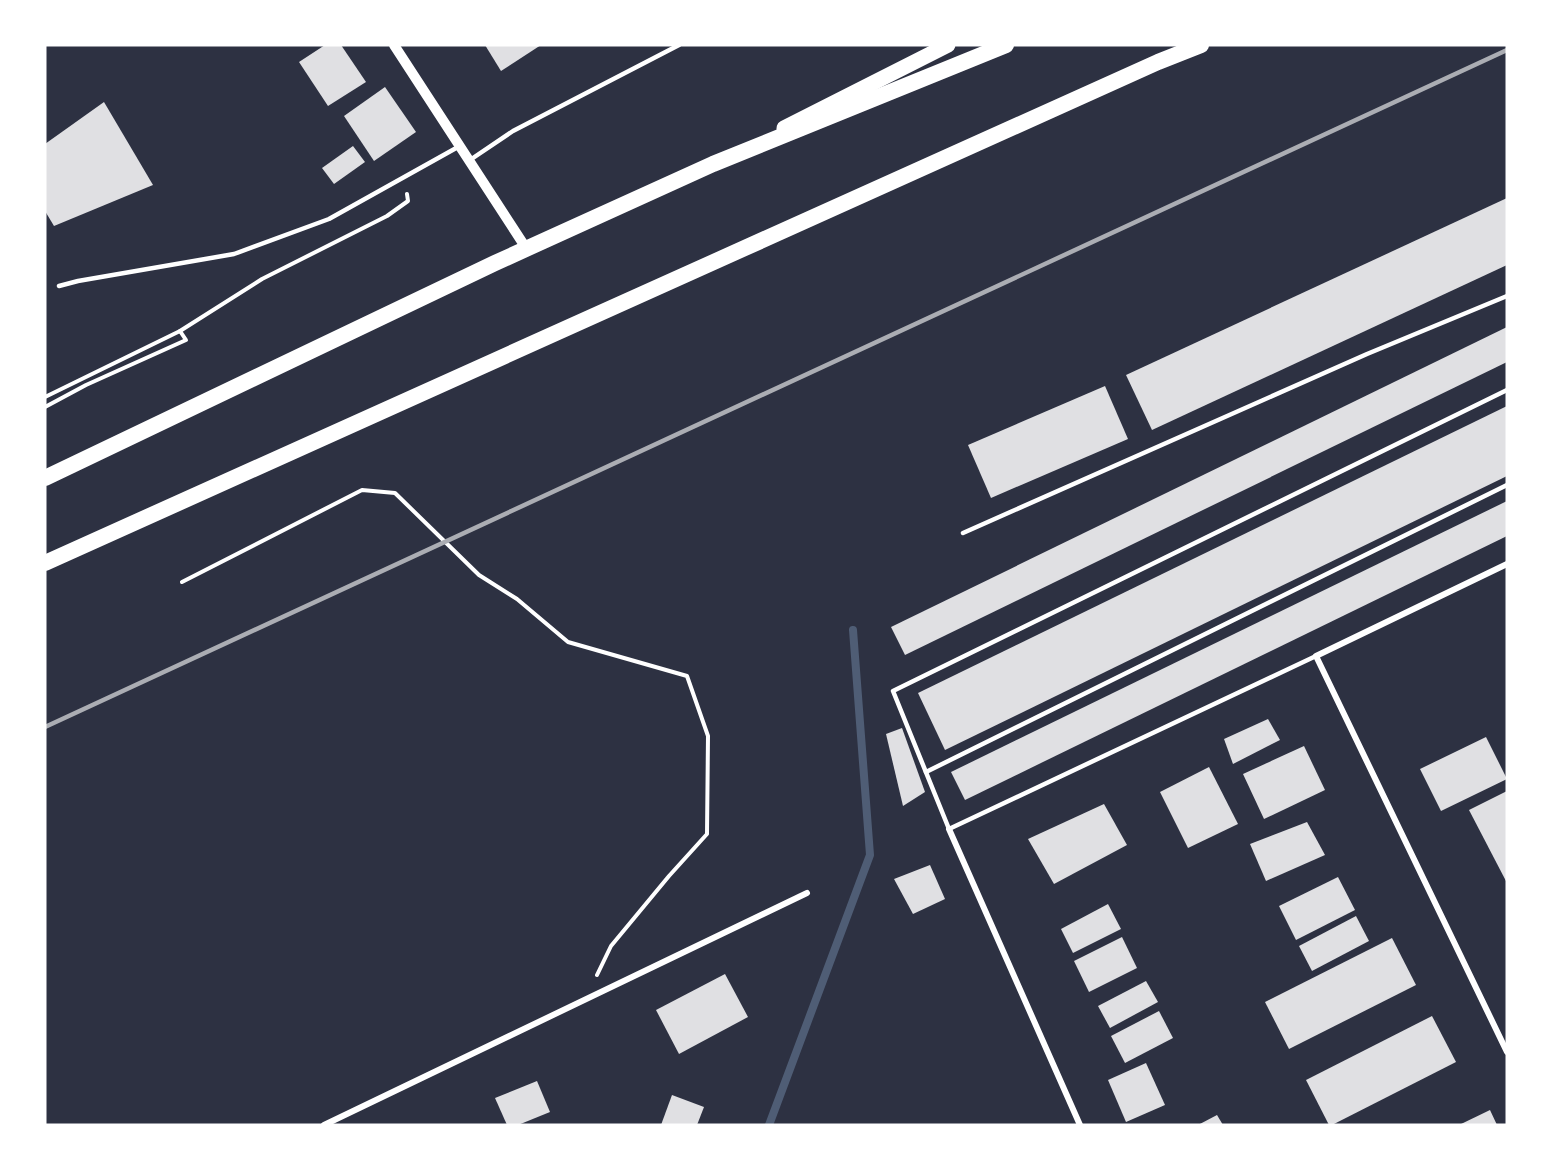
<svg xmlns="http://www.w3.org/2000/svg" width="1552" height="1170" font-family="'Sofia Sans Condensed',sans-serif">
  <rect width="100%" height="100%" fill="#2d3142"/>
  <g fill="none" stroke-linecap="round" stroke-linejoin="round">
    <polyline stroke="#4f5d75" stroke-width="8" points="769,1125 870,855 853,630"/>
  </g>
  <g fill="#e0e0e3">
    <polygon points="325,45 341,45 366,82 328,106 299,62"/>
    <polygon points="485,45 541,45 501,71"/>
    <polygon points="385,87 416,132 374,161 344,116"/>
    <polygon points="104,102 153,185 54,226 45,211 45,144"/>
    <polygon points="353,146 365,162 334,184 322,168"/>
    <polygon points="1507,198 1507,265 1152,430 1126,375"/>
    <polygon points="1507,327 1507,362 905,655 891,627"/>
    <polygon points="1105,386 1128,439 991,498 968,445"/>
    <polygon points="1507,406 1507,476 945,750 918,693"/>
    <polygon points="1507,501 1507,536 965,800 951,772"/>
    <polygon points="1268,719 1280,740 1233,764 1224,739"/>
    <polygon points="902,728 925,792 903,806 886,734"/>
    <polygon points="1486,737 1507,779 1441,811 1420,769"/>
    <polygon points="1304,746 1325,790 1264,819 1243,774"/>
    <polygon points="1209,767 1238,824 1188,848 1160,792"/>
    <polygon points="1507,791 1507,883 1469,810"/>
    <polygon points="1104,804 1127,845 1054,884 1028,839"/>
    <polygon points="1307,822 1325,855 1266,881 1250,844"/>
    <polygon points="930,865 945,899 913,914 894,879"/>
    <polygon points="1338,877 1355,910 1296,940 1279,906"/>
    <polygon points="1108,904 1121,929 1073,953 1061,929"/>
    <polygon points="1356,916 1369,941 1312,971 1299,946"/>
    <polygon points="1122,937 1137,968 1089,992 1074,961"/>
    <polygon points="1392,938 1416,985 1289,1049 1265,1002"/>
    <polygon points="725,974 748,1017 679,1054 656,1010"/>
    <polygon points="1146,981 1158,1002 1110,1028 1098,1006"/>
    <polygon points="1159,1011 1173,1038 1125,1063 1111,1036"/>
    <polygon points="1432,1016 1456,1062 1332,1125 1329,1125 1306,1080"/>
    <polygon points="1146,1063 1165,1105 1126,1122 1108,1080"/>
    <polygon points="537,1081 550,1112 518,1125 507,1125 495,1098"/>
    <polygon points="672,1095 704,1107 697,1125 661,1125"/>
    <polygon points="1490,1110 1497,1125 1459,1125"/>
    <polygon points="1217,1115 1223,1125 1198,1125"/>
  </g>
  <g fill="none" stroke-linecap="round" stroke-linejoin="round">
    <g stroke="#fff" stroke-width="4">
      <polyline points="180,331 262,279 387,216 408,201 407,194"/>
      <polyline points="45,397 180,331 186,340 86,385 45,407"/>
      <polyline points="182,582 362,490 395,493 479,575 517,599 568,642 687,676 708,736 707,834 669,876 611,946 597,975"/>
    </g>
    <g stroke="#fff" stroke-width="4.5">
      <polyline points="470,160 513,131 679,45"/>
      <polyline points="59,286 78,281 234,254 329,219 458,147"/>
      <polyline points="963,533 1367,354 1507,296"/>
      <polyline points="1316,656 949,829 893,691 1507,390"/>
      <polyline points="926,772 1507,485"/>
    </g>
    <g stroke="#fff" stroke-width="6">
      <polyline points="1507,564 1316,656 1507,1052"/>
      <polyline points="949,829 1080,1125"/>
      <polyline points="324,1125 807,893"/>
    </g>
    <polyline stroke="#fff" stroke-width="10" points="394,45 526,248"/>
    <polyline stroke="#fff" stroke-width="15" points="784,128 948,45"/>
    <g stroke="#fff" stroke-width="16">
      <polyline points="45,478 495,263 713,164 1006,45"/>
      <polyline points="45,563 1158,62 1201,45"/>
    </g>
    <polyline stroke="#abadb3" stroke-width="4.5" points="45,727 1507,50"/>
  </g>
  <rect width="1552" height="1170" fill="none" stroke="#ffffff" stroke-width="93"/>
</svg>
